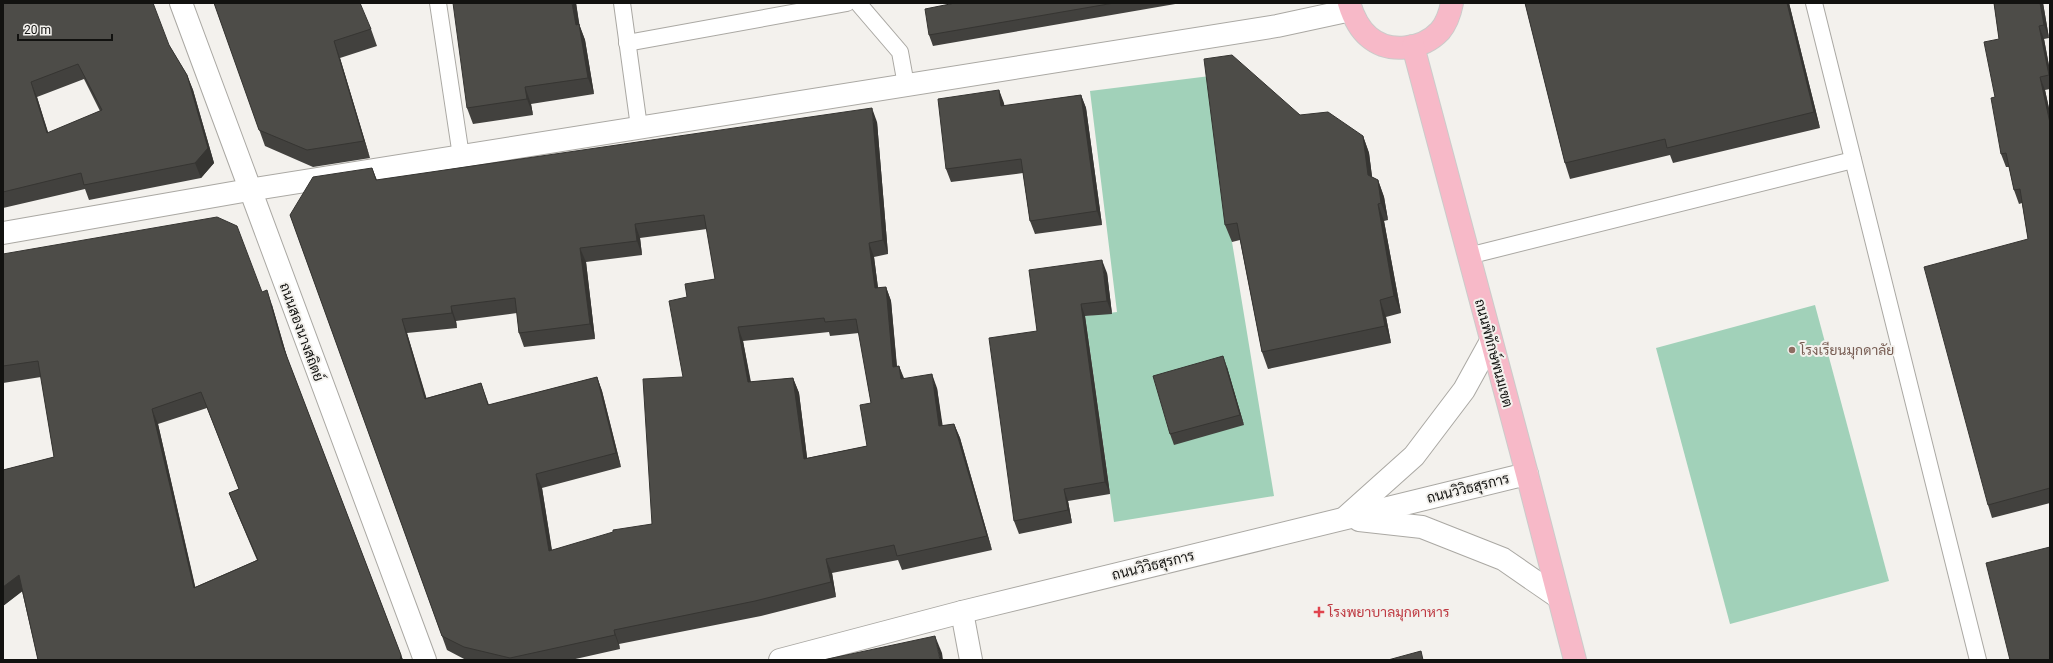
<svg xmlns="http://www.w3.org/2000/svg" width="2053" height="663" font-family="Roboto,Sarabun,sans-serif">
  <rect width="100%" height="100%" fill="#f3f1ed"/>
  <g fill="#a1d1b9">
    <polygon points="1210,76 1232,242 1274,496 1114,522 1085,316 1117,312 1090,91"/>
    <polygon points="1815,305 1889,581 1730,624 1656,348"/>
  </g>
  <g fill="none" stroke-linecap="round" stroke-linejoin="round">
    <g stroke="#aaa8a3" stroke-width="18">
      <g id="service">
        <polyline points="438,3 461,156"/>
        <polyline points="622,3 639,127"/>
        <polyline points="858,3 900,52 906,85"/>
        <polyline points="1814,3 1978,660"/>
        <polyline points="627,43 847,3"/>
        <polyline points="1468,256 1853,160"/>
      </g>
    </g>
    <g stroke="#aaa8a3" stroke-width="24">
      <g id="minor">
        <polyline points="181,3 425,660"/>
        <polyline points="3,233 249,190 1277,26 1351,10"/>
        <polyline points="962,612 971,660"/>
      </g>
    </g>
    <g stroke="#aaa8a3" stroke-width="24">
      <g id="secondary">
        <polyline points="1347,516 1414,456 1464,390 1491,341"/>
        <polyline points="1359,520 1422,527 1503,559 1558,597"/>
        <polyline points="780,660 962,612 1527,474"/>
      </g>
    </g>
    <g stroke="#cbcbca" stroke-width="24">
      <g id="primary">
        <path d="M 1349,3 C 1353,16 1358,28 1369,37 C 1389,54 1422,50 1440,31 C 1447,23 1450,13 1452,3"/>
        <polyline points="1413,46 1527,474 1575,660"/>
      </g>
    </g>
    <use href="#service" stroke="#fff" stroke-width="16"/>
    <use href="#minor" stroke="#fff" stroke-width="22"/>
    <use href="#secondary" stroke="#fff" stroke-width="22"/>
    <use href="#primary" stroke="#f7b9c8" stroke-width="22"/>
  </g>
  <g fill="#42413e" fill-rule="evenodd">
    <path d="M 3,3 L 169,45 L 187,75 L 193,90 L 214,163 L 201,178 L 89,200 L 85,189 L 3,208 ZM 84,79 L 100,111 L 48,133 L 37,97 Z"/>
    <polygon points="214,3 371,29 377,46 340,58 370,158 313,167 265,146"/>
    <polygon points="576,3 579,24 585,40 594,94 531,104 533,115 473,124 467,108"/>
    <polygon points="955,3 1181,3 933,46 929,35"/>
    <polygon points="1525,3 1789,3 1820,128 1673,163 1670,155 1570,179 1565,163"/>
    <polygon points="1994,3 2043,3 2049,38 2044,39 2050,71 2050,89 2045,90 2050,113 2050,503 1992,518 1988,505 2028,239 2022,203 2019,204 2014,190 2009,167 2006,167 2001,154 1995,97 1999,39"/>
    <polygon points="999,90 1004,106 1081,95 1086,108 1102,225 1035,234 1030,221 1023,173 951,182 946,169"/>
    <polygon points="1300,115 1363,136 1369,153 1372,177 1378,180 1384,197 1388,220 1384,221 1401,313 1386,317 1391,343 1268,369 1262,352 1240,240 1232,242 1225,225"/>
    <path d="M 877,122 L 888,254 L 874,257 L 878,288 L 886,287 L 891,301 L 897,366 L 899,366 L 904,378 L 937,388 L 942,426 L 954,424 L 960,438 L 992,550 L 902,570 L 898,560 L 832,573 L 836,597 L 761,616 L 619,644 L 620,649 L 571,660 L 466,660 L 447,650 L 290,215 L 372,168 L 377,180 ZM 707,229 L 715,279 L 687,297 L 683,377 L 652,524 L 552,550 L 542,488 L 621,467 L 602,391 L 597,377 L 489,405 L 481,383 L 426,398 L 407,333 L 457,328 L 456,321 L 517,313 L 519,333 L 524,347 L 595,339 L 586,262 L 642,255 L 640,238 ZM 829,332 L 830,336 L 859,333 L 871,403 L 867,446 L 807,458 L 799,393 L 793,378 L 751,382 L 743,341 Z"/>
    <path d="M 3,254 L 272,305 L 287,357 L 403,660 L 38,660 L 22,591 L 3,606 L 3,470 L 54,457 L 41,377 L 3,383 ZM 207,408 L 239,489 L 229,493 L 235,508 L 257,560 L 195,587 L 158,424 Z"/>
    <polygon points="1107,273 1112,314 1085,316 1110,494 1068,501 1072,523 1019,534 1014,521 1037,331"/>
    <polygon points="1227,367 1244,425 1174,445 1170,434"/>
  </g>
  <g fill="#363532">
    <polygon points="572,3 576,3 582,41 576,25"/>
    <polygon points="1787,3 1789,3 1820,128 1814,112"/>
    <polygon points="2040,3 2043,3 2049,38 2044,25"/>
    <polygon points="579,24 585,40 594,94 588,78"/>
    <polygon points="2039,26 2044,39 2050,71 2050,79 2049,75"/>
    <polygon points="334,41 340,58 370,158 364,141"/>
    <polygon points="187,75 193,90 214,163 201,178 195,163"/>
    <polygon points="2040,77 2045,90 2050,113 2050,123"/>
    <polygon points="31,82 37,97 53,148 47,133"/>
    <polygon points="525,87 531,104 533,115 527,99"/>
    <polygon points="999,90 1004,103 1006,120 1001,106"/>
    <polygon points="1081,95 1086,108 1102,225 1097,211"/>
    <polygon points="872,108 877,122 888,254 883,240"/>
    <polygon points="1363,136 1369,153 1374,192 1368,175"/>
    <polygon points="1378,180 1384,197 1388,220 1381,203"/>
    <polygon points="1378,204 1384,221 1401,313 1394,296"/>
    <polygon points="635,224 640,238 642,255 637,241"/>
    <polygon points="869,243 874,257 880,303 875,288"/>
    <polygon points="580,248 586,262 595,339 590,324"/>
    <polygon points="1102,260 1107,273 1112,314 1107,301"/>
    <polygon points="886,287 891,301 898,381 893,367"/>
    <polygon points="267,290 272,305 288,360 282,344"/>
    <polygon points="1380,300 1386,317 1391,343 1385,326"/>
    <polygon points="1081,304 1085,316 1110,494 1105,482"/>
    <polygon points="451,306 456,321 457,328 452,313"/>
    <polygon points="402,319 407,333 431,413 425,399"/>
    <polygon points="738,327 743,341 753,396 748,382"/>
    <polygon points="1223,356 1227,367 1244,425 1240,415"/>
    <polygon points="899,366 904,380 901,379"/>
    <polygon points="932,374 937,388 945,441 939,426"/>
    <polygon points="597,377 602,391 621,467 616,453"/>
    <polygon points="793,378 799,393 809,473 804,459"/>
    <polygon points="152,409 158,424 199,603 194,588"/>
    <polygon points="954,424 960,438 992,550 987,536"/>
    <polygon points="536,474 542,488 554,565 549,551"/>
    <polygon points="1064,489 1068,501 1072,523 1068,510"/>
    <polygon points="826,559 832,573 836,597 831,582"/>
    <polygon points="19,575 24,590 3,606 3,587"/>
    <polygon points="614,630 619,644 620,649 615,635"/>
    <polygon points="935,636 942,653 943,660 940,660"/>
    <polygon points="401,655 403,660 400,660"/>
  </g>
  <g fill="#4d4c48" stroke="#363532" fill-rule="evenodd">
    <path d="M 3,3 L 153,3 L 169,45 L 187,75 L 208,148 L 195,163 L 84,185 L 81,173 L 3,192 ZM 78,64 L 102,110 L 47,133 L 31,82 Z"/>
    <polygon points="214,3 360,3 371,29 334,41 364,141 307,150 259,130"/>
    <polygon points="453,3 572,3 576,25 579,24 588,78 525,87 527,99 467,108"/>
    <polygon points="955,3 1114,3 929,35 925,9"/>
    <polygon points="1525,3 1787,3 1814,112 1667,148 1665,139 1565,163"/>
    <polygon points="1994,3 2040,3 2044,25 2039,26 2049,75 2040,77 2050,123 2050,488 1988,505 1924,267 2028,239 2020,189 2014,190 2006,153 2001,154 1991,98 1995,97 1984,42 1999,39"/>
    <polygon points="1232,55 1300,115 1328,112 1363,136 1368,175 1378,180 1381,203 1378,204 1394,296 1380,300 1385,326 1262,352 1237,223 1225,225 1204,59"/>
    <polygon points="999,90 1001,106 1081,95 1097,211 1030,221 1021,159 946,169 938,99"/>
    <path d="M 872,108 L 883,240 L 869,243 L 875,288 L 886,287 L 893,367 L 899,366 L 901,379 L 932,374 L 939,426 L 954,424 L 987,536 L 897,556 L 894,545 L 826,559 L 831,582 L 755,601 L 614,630 L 615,635 L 510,658 L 464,647 L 442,636 L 290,215 L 313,177 L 372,168 L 376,180 ZM 704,215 L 715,279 L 685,284 L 687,297 L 669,301 L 683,377 L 643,379 L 652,524 L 613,530 L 613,532 L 549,551 L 536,474 L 616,453 L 597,377 L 488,405 L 481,383 L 425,399 L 402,319 L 452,313 L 451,306 L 515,298 L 519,333 L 590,324 L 580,248 L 637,241 L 635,224 ZM 824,318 L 825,322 L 856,319 L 871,403 L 860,405 L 867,446 L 804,459 L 793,378 L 748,382 L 738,327 Z"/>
    <path d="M 217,217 L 237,226 L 262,292 L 267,290 L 282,344 L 401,655 L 400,660 L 38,660 L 19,575 L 3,587 L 3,470 L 54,457 L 38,361 L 3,366 L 3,254 ZM 201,392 L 239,489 L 229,493 L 258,560 L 194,588 L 152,409 Z"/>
    <polygon points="1102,260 1107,301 1081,304 1105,482 1064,489 1068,510 1014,521 989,338 1037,331 1029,270"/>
    <polygon points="1223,356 1240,415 1170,434 1153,376"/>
    <polygon points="2050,547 2050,660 2010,660 1986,563"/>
    <polygon points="935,636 940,660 823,660"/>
    <polygon points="1421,651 1423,660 1388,660"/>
  </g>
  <circle fill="#8d6e63" stroke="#f3f1ed" stroke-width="1.5" cx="1792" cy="350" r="4"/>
  <path fill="#e0444e" stroke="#f3f1ed" stroke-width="1.5" d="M1317 606h4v4h4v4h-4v4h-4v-4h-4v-4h4z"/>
  <g text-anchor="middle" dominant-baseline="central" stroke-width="4" stroke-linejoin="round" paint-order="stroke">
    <g font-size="14" fill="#121210" stroke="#f3f1ed">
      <text transform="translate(302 332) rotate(70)">ถนนสองนางสถิตย์</text>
      <text transform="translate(1494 353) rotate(75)">ถนนพิทักษ์พนมเขต</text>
      <text transform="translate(1468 488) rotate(-14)">ถนนวิวิธสุรการ</text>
      <text transform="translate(1153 565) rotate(-14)">ถนนวิวิธสุรการ</text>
    </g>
    <g font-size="14" fill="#785e54" stroke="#f3f1ed" text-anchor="start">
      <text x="1800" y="350">โรงเรียนมุกดาลัย</text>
    </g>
    <g font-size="14" fill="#be3a42" stroke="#f3f1ed" text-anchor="start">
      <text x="1328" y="612">โรงพยาบาลมุกดาหาร</text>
    </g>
  </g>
  <rect width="2053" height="663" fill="none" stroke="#121210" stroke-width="8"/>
  <path d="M18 34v6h94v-6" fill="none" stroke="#121210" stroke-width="2"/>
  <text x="24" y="34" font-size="12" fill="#121210" stroke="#f3f1ed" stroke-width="3" paint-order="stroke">20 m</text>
</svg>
